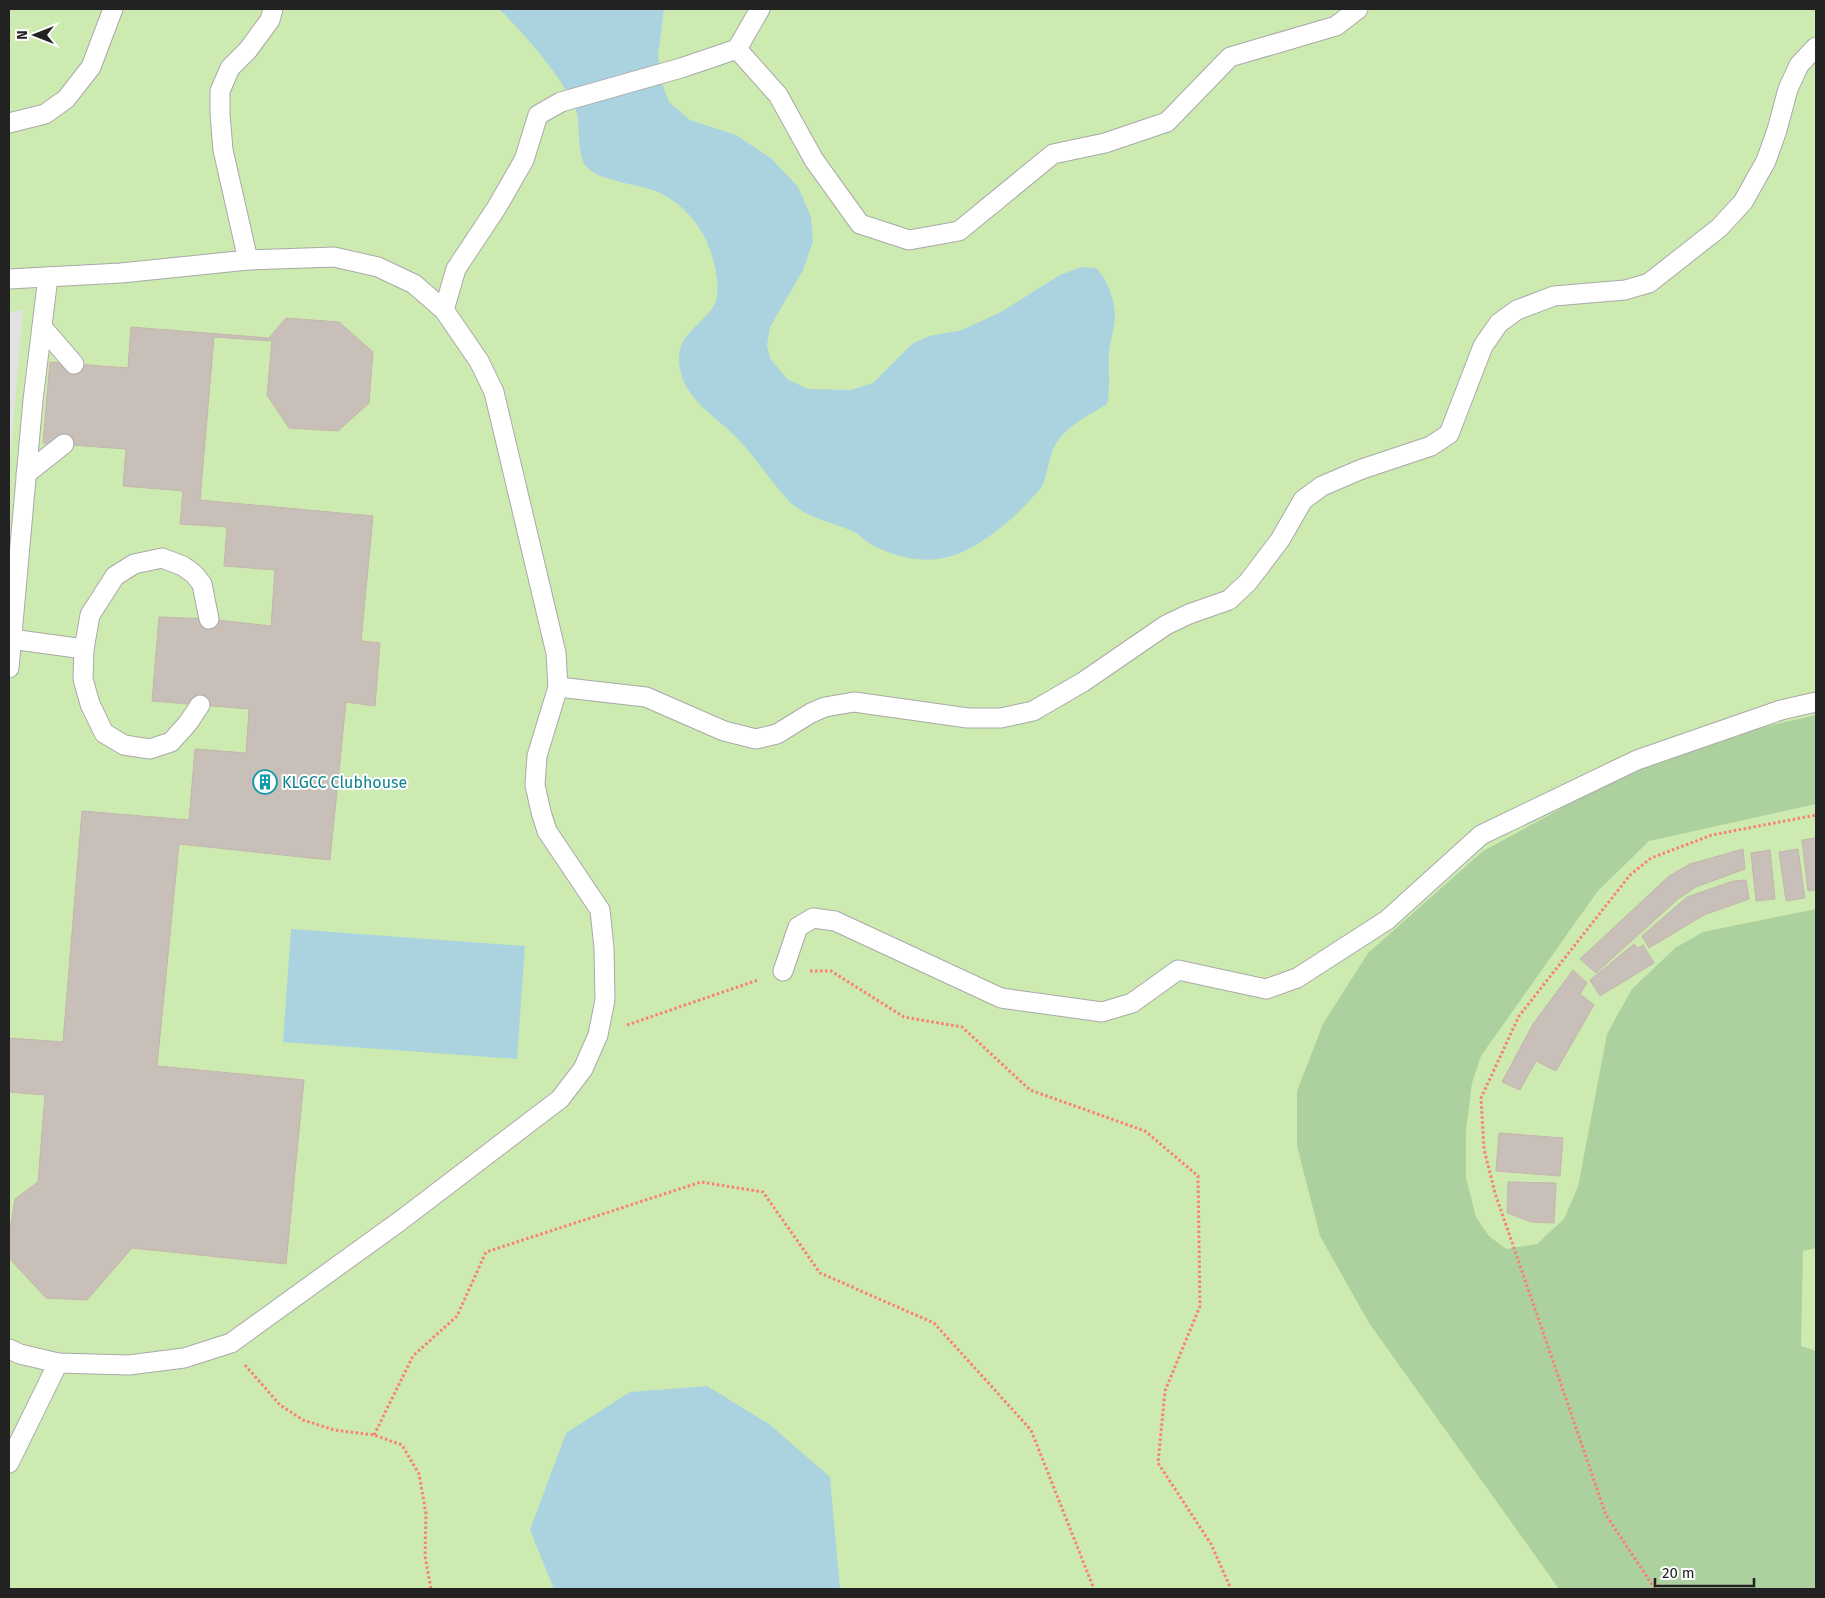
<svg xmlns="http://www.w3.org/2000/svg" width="1825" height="1598" font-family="'Fira Sans',sans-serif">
  <rect width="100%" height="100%" fill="#f2efe9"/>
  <rect fill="#cdebb0" x="9" y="9" width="1807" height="1580"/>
  <polygon fill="#add19e" points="1816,715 1816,804 1649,841 1597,892 1481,1056 1472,1083 1466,1131 1466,1178 1476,1217 1489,1236 1506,1249 1537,1244 1564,1219 1578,1187 1607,1034 1632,989 1675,948 1703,932 1816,909 1816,1248 1803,1251 1801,1346 1816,1351 1816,1589 1559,1589 1369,1323 1320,1236 1297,1146 1297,1091 1323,1024 1368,953 1483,851 1636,768 1737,733"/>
  <polygon fill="#e2e2e2" points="23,310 9,471 9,312"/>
  <g fill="#aad3df">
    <path d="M 499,9 L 664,9 L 658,56 L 662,83 L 669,102 L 690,120 L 736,135 L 771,158 L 798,187 L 811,217 L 813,242 L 803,270 L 770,327 L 767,345 L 770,358 L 787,379 L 808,389 L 851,390 L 873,383 L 912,344 L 929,336 L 962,330 L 1001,312 L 1060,275 L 1081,267 L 1096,268 C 1108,281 1114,297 1115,315 C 1115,327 1110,341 1109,353 C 1108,371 1111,387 1107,404 C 1091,414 1072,423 1060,438 C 1049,451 1049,467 1044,482 C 1042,488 1036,494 1031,499 C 1011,521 984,544 955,555 C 927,565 895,558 869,543 C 863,539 858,533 852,531 C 830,521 808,519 790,502 C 771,483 756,457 736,437 C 716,417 685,399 680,369 C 674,336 697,330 713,307 C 724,290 713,254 704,236 C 694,218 679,202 660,193 C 646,186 628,185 614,180 C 605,178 592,174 586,166 C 577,155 580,128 577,114 C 570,85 521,30 499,9 Z"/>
    <polygon points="291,929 525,946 517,1059 283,1042"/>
    <polygon points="707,1386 769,1424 830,1477 840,1589 554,1589 530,1530 566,1433 630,1392"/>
  </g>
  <g fill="#c7bfb8" stroke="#c4b6ab">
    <polygon points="286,318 339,322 373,352 369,403 338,431 289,428 267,395 272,341 214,337 200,500 373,516 361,641 380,643 375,706 346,702 330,860 179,844 157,1066 304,1080 286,1264 132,1248 87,1300 46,1298 9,1258 9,1236 15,1199 38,1182 45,1095 9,1092 9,1038 63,1042 82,811 189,820 195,749 246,753 249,709 152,701 159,617 209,619 271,626 275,570 224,566 227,527 180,524 183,491 123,486 126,449 43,443 50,362 128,368 131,327 269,338"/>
    <polygon points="1816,838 1816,890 1808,891 1802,840"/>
    <polygon points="1743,849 1745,869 1696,887 1678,899 1596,973 1580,959 1669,876 1690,864"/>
    <polygon points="1798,849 1805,898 1786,901 1779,852"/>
    <polygon points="1770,850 1775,899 1756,901 1751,853"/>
    <polygon points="1746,880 1749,899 1704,915 1649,948 1642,936 1687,897 1733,881"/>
    <polygon points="1634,944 1638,948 1643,945 1654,963 1600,996 1590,980"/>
    <polygon points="1573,970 1587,983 1580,994 1594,1005 1556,1071 1536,1061 1520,1090 1502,1082 1533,1024"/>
    <polygon points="1499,1133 1563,1138 1560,1176 1496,1171"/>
    <polygon points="1508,1182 1556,1183 1554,1223 1531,1222 1507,1213"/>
  </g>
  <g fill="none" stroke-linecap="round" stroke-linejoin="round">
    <g stroke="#a9a9a9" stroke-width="21">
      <g id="lane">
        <polyline points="737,49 778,95 814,160 860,224 909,240 959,231 1053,154 1105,143 1167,122 1230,57 1336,26 1358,9"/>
        <polyline points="9,123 45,114 66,99 91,67 113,9"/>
        <polyline points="248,260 223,150 220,114 220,91 230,68 248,50 270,20 273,9"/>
        <polyline points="9,279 121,273 248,260 334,257 378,267 414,284 444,310 479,361 494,392 556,653 558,687 537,756 535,785 541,812 547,831 600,910 604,948 605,1000 598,1035 583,1069 560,1099 400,1221 231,1343 184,1358 129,1365 58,1363 20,1354 9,1349"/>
        <polyline points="444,310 456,269 497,207 524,160 538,115 561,102 681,68 737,49 760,9"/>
        <polyline points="42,327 74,364"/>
        <polyline points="26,474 64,444"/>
        <polyline points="11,639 84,649"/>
        <polyline points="9,668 33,400 48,277"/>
        <polyline points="558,687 646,697 724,731 756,739 777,734 811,713 825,707 854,702 968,718 1001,718 1033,711 1083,682 1166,625 1189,614 1229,600 1248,582 1280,540 1303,500 1322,486 1362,469 1431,446 1449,434 1483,346 1499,323 1517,310 1554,296 1625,290 1649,283 1719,228 1743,202 1766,161 1777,130 1788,89 1799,65 1816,47"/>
        <polyline points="200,705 188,723 171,742 150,749 124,745 104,733 90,704 83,679 84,649 90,615 115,576 134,564 162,558 183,566 194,574 202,584 209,619"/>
        <polyline points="783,971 798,927 813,918 835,921 1001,998 1102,1012 1132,1003 1178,970 1266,989 1297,978 1387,920 1481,835 1637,760 1781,710 1816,702"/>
        <polyline points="9,1463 58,1363"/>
      </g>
    </g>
    <g stroke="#fa8072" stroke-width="3" stroke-dasharray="2.5 2.5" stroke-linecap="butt">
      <polyline points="810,971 831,971 904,1017 962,1027 1030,1090 1145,1131 1198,1176 1200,1306 1165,1391 1158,1463 1211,1544 1231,1589"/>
      <polyline points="627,1025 758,980"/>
      <polyline points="245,1365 280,1405 303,1420 334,1430 374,1435 402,1445 419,1474 426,1514 425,1556 431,1589"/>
      <polyline points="374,1435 413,1356 457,1316 486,1252 701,1182 763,1192 820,1273 934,1323 1031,1430 1094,1589"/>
      <polyline points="1655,1589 1606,1515 1495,1193 1484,1149 1481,1098 1519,1016 1630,875 1651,858 1712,835 1816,815"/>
    </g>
    <use href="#lane" stroke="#fff" stroke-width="19"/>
  </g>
  <defs>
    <g id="building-ring" transform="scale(1.25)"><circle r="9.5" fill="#fff" stroke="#0f9aa8" stroke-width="1.5"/><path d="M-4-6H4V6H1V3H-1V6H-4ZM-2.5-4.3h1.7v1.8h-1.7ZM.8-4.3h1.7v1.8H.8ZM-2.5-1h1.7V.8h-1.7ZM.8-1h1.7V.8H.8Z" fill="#0f9aa8"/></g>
  </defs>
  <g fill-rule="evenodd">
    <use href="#building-ring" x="265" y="782"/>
  </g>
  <g text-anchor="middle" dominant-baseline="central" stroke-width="4" stroke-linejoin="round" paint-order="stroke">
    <g font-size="16" fill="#0d838f" stroke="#fff" text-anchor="start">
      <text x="282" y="782">KLGCC Clubhouse</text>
    </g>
  </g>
  <rect width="1825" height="1598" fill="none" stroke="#222222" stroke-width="20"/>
  <g transform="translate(35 35) rotate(270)" stroke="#ffffff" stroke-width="4" paint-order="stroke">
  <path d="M0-4L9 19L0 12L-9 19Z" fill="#222222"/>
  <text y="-8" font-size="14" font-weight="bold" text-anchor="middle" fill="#222222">N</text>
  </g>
  <path d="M1655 1578v8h99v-8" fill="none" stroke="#222222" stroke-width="2.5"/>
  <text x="1662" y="1578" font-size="15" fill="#222222" stroke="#ffffff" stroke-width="4" paint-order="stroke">20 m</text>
</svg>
